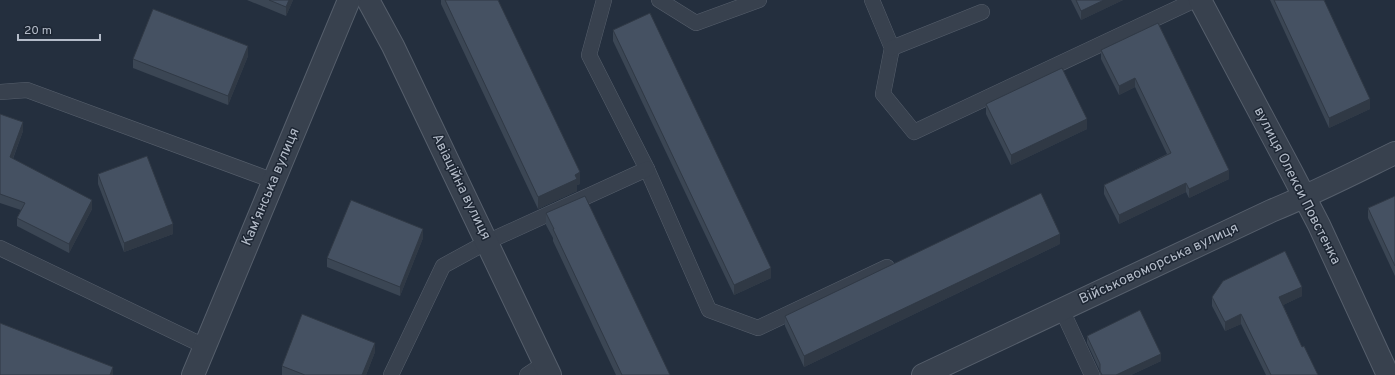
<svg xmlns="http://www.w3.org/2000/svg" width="1395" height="375" font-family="Overpass,sans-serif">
  <rect width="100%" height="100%" fill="#242f3e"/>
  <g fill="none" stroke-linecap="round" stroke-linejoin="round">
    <g stroke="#565f6c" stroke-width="16">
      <g id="lane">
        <polyline points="604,0 589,55 647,169 709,310 758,328 887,267"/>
        <polyline points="659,0 696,23 759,0"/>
        <polyline points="872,0 892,48 883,94 914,132 1195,0"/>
        <polyline points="892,48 982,12"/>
        <polyline points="0,92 27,90 274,181"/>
        <polyline points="0,248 204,346"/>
        <polyline points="1062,310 1092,375"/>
        <polyline points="391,375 443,266 487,242 647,169"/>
        <polyline points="527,375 545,363"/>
      </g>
    </g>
    <g stroke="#565f6c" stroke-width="24">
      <g id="street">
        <polyline points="368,0 393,46 550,375"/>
        <polyline points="1200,0 1291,171 1319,225 1388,375"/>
        <polyline points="193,375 349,0"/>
        <path d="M 923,375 L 1271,211 C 1313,194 1354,173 1395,153"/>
      </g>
    </g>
    <use href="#lane" stroke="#38414e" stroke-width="15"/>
    <use href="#street" stroke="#38414e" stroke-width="22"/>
  </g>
  <g fill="#3b4654">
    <polygon points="247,0 293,0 286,16"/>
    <polygon points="441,0 498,0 580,184 577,185 577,191 538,209 441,4"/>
    <polygon points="1071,0 1123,0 1081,20"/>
    <polygon points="1270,0 1324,0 1370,109 1329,128"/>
    <polygon points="1158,23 1229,179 1189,198 1186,192 1119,224 1104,194 1104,185 1167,154 1135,87 1119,95 1101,59 1101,50"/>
    <polygon points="613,30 771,278 734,295 613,41"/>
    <polygon points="248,56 228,105 133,68 133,59"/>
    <polygon points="986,104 1087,129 1011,165 986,114"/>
    <polygon points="0,114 23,131 13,159 92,209 69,253 17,226 17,218 21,210 0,203"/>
    <polygon points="98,174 173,234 124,252 98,184"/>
    <polygon points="1395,196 1395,276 1368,218 1368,208"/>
    <polygon points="546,213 670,375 616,375 553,241 553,238 546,225"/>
    <polygon points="423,238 400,296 327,267 327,258"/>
    <polygon points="1060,244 804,367 785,326 785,316"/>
    <polygon points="1302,296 1283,305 1302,347 1318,375 1266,375 1241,324 1225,331 1212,306 1212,297"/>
    <polygon points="1087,336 1161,361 1131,375 1100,375 1100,371 1087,343"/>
    <polygon points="375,352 366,375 282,375 282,366"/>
  </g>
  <g fill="#303945">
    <polygon points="289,0 293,0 286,16 286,7"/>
    <polygon points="1104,0 1123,0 1081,20 1081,11"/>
    <polygon points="248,46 248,56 228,105 228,96"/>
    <polygon points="1135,78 1135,87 1119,95 1119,86"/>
    <polygon points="1370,99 1370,109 1329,128 1329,118"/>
    <polygon points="1087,119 1087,129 1011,165 1011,155"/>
    <polygon points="23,122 23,131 10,166 10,157"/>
    <polygon points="1229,170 1229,179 1189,198 1189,189"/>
    <polygon points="580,172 580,184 577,185 577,191 538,209 538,197 575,175"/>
    <polygon points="1186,183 1186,192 1119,224 1119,215"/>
    <polygon points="92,200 92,209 69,253 69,244"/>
    <polygon points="173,224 173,234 124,252 124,243"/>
    <polygon points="423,229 423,238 400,296 400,287"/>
    <polygon points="1060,234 1060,244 804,367 804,356"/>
    <polygon points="771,268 771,278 734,295 734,285"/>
    <polygon points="1302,287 1302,296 1279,307 1279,297"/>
    <polygon points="1241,314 1241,324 1225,331 1225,322"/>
    <polygon points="375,343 375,352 366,375 362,375"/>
    <polygon points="1161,354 1161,361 1131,375 1116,375"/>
    <polygon points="113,367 113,375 110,375"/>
  </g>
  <g fill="#455162" stroke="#303945">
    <polygon points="269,0 289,0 286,7"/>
    <polygon points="445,0 498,0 580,172 575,175 577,179 538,197"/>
    <polygon points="1076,0 1104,0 1081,11"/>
    <polygon points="1274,0 1324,0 1370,99 1329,118"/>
    <polygon points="153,9 248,46 228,96 133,59"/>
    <polygon points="650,13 771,268 734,285 613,30"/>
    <polygon points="1158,23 1229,170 1189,189 1186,183 1119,215 1104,185 1171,153 1135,78 1119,86 1101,50"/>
    <polygon points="1062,68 1087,119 1011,155 986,104"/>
    <polygon points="0,114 23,122 10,157 92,200 69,244 17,218 25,203 0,194"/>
    <polygon points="147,156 173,224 124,243 98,174"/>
    <polygon points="1041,193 1060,234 804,356 785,316"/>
    <polygon points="585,196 670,375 622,375 553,229 554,229 546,213"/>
    <polygon points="1395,196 1395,266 1368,208"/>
    <polygon points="351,200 423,229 400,287 327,258"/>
    <polygon points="1285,251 1302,287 1279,297 1302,347 1304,346 1318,375 1271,375 1241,314 1225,322 1212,297 1223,281"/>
    <polygon points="1140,310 1161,354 1116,375 1102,375 1100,371 1100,364 1087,336"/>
    <polygon points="302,314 375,343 362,375 305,375 282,366"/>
    <polygon points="0,323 113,367 110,375 0,375"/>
  </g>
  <g text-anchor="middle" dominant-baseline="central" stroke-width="3" stroke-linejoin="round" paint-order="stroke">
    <g font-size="14" fill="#b4bcc9" stroke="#1d2633">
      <text transform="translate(1297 186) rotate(63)">вулиця Олекси Повстенка</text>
      <text transform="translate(271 187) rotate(-67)">Камʼянська вулиця</text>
      <text transform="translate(461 187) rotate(64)">Авіаційна вулиця</text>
      <text transform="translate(1159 264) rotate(-25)">Військовоморська вулиця</text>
    </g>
  </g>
  <path d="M18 34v6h82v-6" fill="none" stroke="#b4bcc9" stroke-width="2"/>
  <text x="24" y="34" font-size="12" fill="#b4bcc9" stroke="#1d2633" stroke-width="3" paint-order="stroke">20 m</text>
</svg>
